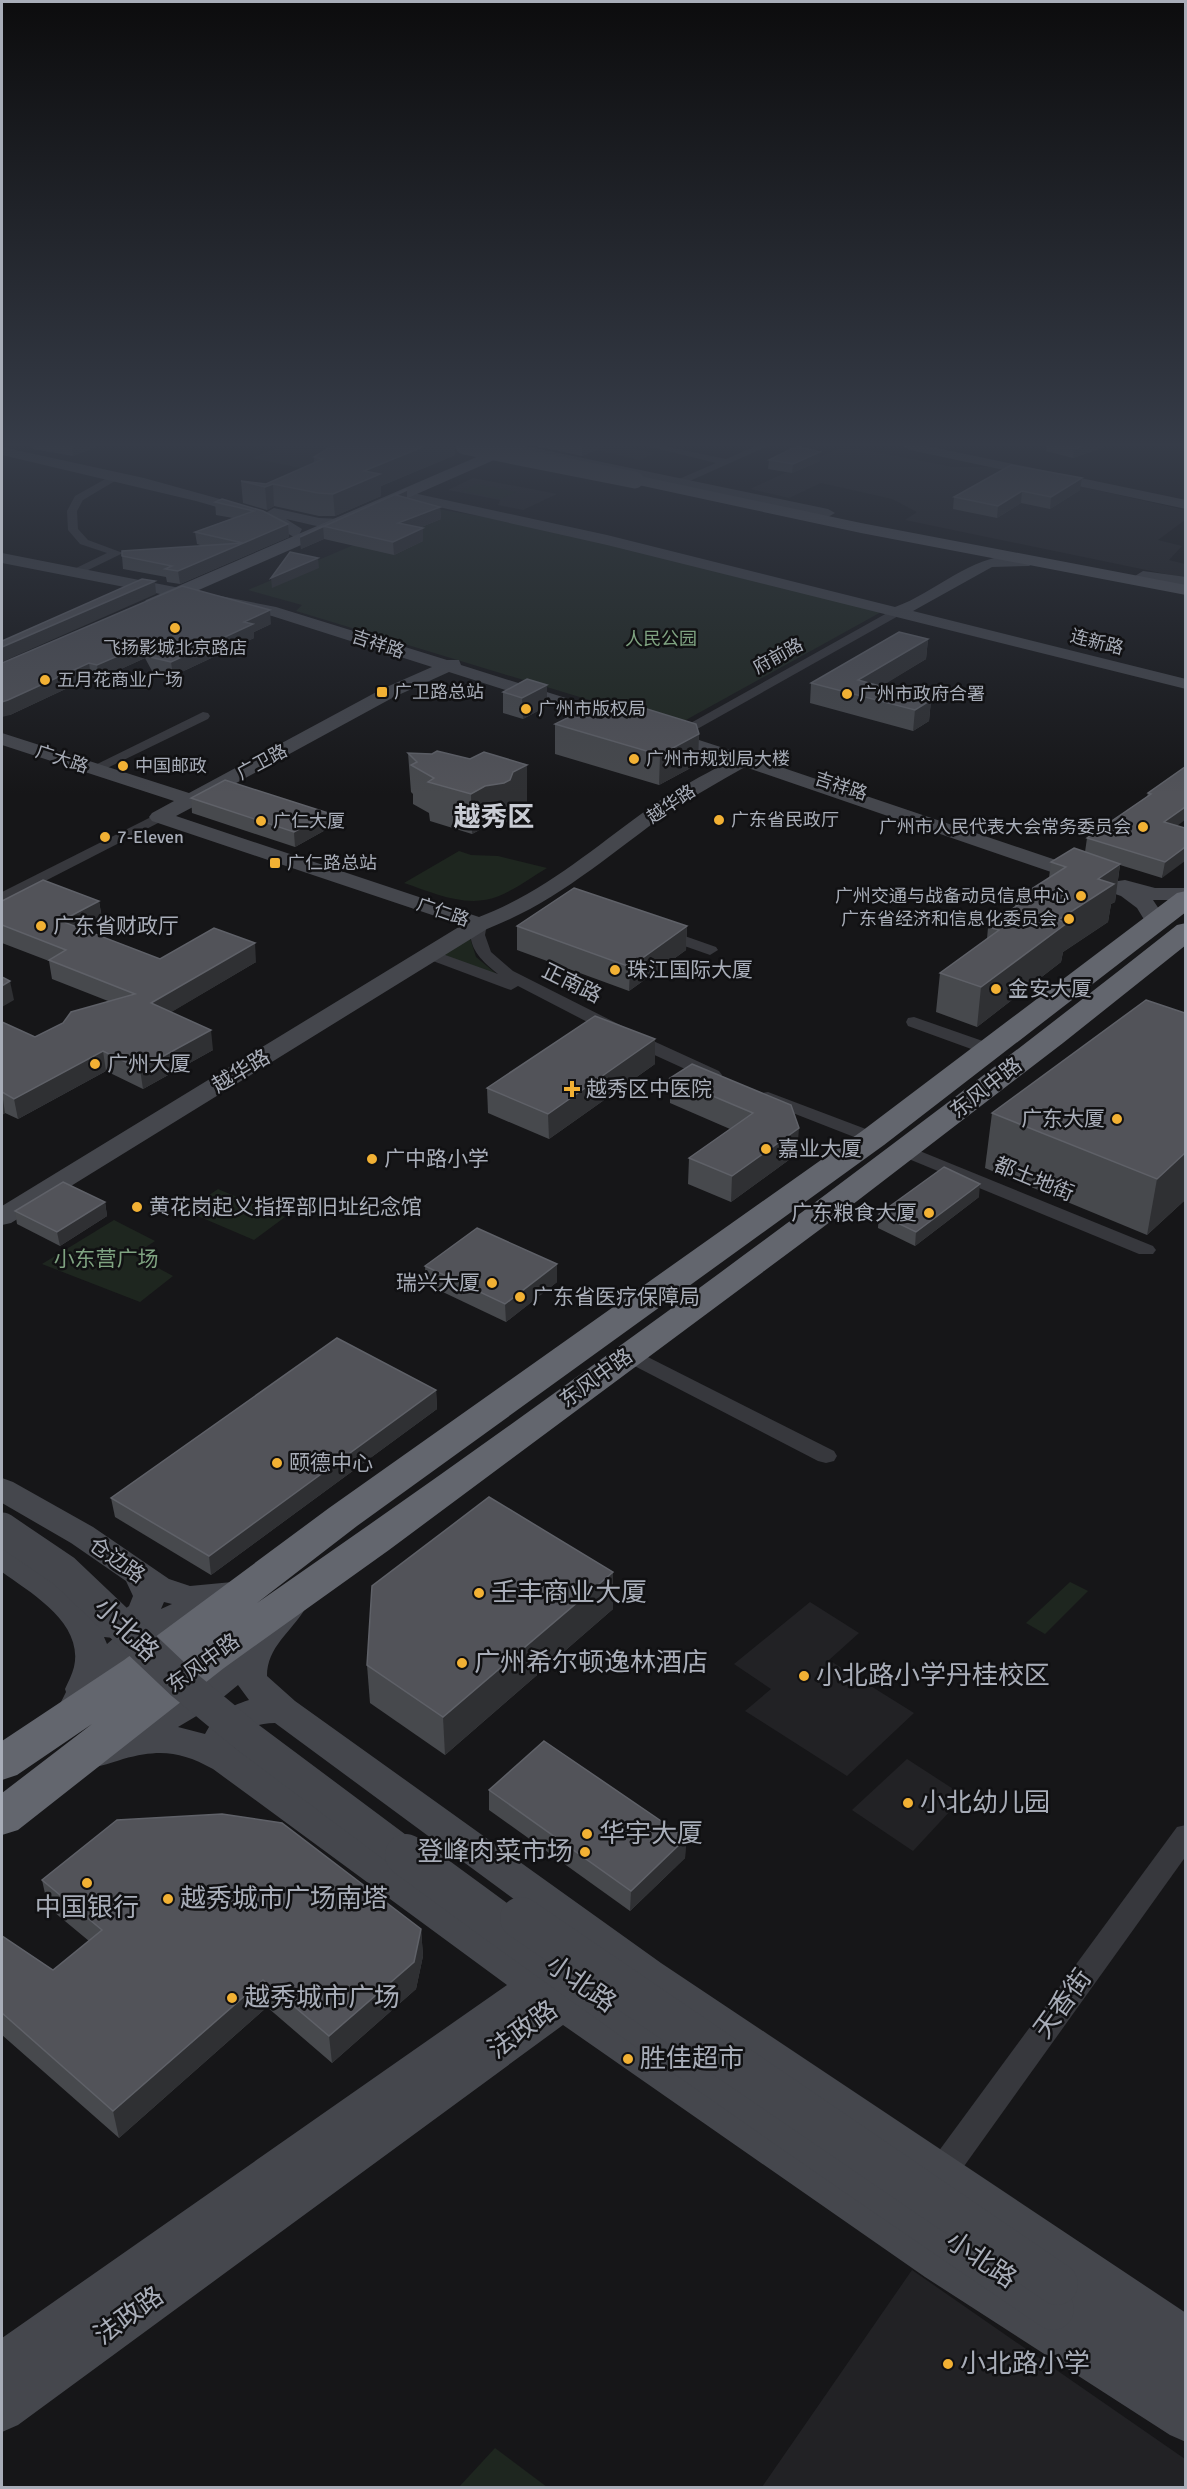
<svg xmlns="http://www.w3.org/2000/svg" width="1187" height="2489" font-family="Signika,'Noto Sans SC',sans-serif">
  <rect width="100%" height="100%" fill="#161618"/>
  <g fill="#222225">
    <polygon points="282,446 370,446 315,471 252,458"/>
    <polygon points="607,446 632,446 629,448 655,453 640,460 596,450"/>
    <polygon points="844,446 953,467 994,467 1185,510 1185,520 1158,540 1182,546 1169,560 1185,564 1185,578 905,520 917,512 892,499 821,483 789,498 750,489"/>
    <polygon points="473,478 532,489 557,494 523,510 498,505 500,500 448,490"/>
    <polygon points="810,1602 859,1633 829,1660 914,1713 847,1776 745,1711 771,1689 734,1664"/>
    <polygon points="907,1759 964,1796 913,1851 852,1810"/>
    <polygon points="912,2270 1185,2459 1185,2487 762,2487"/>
  </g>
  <g fill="#1e261f">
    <polygon points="478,484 516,492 501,499 462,491"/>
    <polygon points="438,509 524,524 883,611 675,726 296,611 302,605 248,590"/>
    <path d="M 459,851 L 471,855 L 498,856 L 547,868 C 532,877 516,889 499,896 C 467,909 434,893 404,883 Z"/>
    <polygon points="470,938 476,957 499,976 444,955"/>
    <polygon points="218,1189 285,1217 254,1240 186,1211"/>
    <polygon points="114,1220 155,1241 134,1255 173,1276 140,1302 42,1264"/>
    <polygon points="1070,1582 1088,1591 1045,1634 1026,1623"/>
    <polygon points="495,2448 547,2487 459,2487"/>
  </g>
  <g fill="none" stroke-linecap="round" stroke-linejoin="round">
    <g fill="#37383d" fill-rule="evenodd">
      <polygon points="647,446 664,446 726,459 756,446 768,446 683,484 678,481 679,479 716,463"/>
      <polygon points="116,473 120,474 120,478 83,500 77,511 78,529 88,540 123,553 78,575 70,575 70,571 107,553 80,544 68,530 67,511 75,496"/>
      <polygon points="896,608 900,609 900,615 683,737 678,738 671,734"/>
      <polygon points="203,712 208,713 210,716 208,719 99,772 94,773 87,769"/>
      <polygon points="159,813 166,817 164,820 10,899 2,900 2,892"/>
      <path d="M 479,919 L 487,924 L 485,935 L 491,952 L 513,971 L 638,1034 L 719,1071 L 722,1075 L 719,1079 L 707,1079 L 626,1042 L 518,986 L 511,990 L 505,988 L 425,958 L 423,955 L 425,952 L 437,952 L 498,974 C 481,960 467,948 471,924 Z"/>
      <polygon points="662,928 716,947 718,950 710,955 656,936 654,933 656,930"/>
      <polygon points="914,1017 997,1046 1000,1050 997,1054 985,1054 908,1026 906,1022 908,1018"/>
      <polygon points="768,1092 879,1134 882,1138 879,1142 867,1142 762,1101 759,1097 762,1093"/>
      <polygon points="905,1145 1153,1246 1156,1250 1153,1254 1139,1254 899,1155 896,1151 899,1147"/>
      <polygon points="628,1347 834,1451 837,1456 834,1461 826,1463 818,1461 621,1359 618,1354 621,1349"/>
      <polygon points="1186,1825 1186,1856 952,2183 941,2187 930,2183 926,2173 930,2163 1177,1827"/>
    </g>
    <g fill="#45474d" fill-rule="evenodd">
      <polygon points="500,446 525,446 828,509 835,513 828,517 507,450"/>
      <polygon points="903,446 927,446 1186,500 1186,509 910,450"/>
      <path d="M 2,447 L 144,478 L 267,512 L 274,508 L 319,518 L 341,519 L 348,523 C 338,534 301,522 286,519 L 302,529 L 299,535 L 294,537 L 265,521 L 196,501 L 2,455 Z"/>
      <path d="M 404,491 L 607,535 L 895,607 C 942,590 980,544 1035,558 L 1037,561 L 1029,566 L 992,567 L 913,611 L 1186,679 L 1186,689 L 607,545 L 399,498 L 397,495 L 399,492 Z"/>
      <path d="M 2,553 L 276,607 L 447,660 L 459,660 L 461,665 L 626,717 L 629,721 L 626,725 L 614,725 L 449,672 L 394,697 L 205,800 L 207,802 L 204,806 L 193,807 L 176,816 L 479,917 C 545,892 596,846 652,806 C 676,789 702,776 727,762 L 655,738 L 653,734 L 655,730 L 662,728 L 739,753 L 746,750 L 753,752 L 754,758 L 1118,881 L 1125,880 L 1155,888 L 1186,888 L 1186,900 L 1153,900 L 1167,921 L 1164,926 L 1156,927 L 1148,926 L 1137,908 L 1121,896 L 745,767 C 719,782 693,796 669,812 C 608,855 559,901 487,929 L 11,1223 L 2,1225 L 2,1206 L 462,925 L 152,821 L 149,817 L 152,813 L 174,801 L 2,745 L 2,733 L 189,793 L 382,689 L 432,667 L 272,616 L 2,563 Z"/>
      <polygon points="1143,571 1186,577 1186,587 1137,579 1135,576"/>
      <path d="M 2,1478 L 13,1482 L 93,1527 L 169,1579 L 190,1586 L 243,1581 L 255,1585 L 259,1593 L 255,1601 L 227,1607 L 225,1610 C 189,1622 154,1638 127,1665 C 116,1677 102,1705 88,1712 C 80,1716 74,1714 66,1711 L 61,1702 L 66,1692 L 65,1689 C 68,1682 72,1675 74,1667 C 84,1623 31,1593 2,1572 L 2,1545 C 32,1552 77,1594 96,1620 L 109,1614 L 118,1614 L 129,1606 L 133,1596 L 126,1581 L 71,1543 L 2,1503 ZM 164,1602 L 172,1604 L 161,1609 ZM 104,1637 L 114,1638 L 107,1644 Z"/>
      <path d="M 288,1597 L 300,1601 L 305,1609 C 291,1632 267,1647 267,1676 L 295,1701 L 661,1963 L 1186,2313 L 1186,2392 L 1183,2391 L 1186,2392 L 1186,2442 L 1170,2435 L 925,2277 L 563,2025 L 18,2425 L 2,2432 L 2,2338 L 507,1985 L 213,1769 C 180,1751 160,1749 123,1759 C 107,1764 95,1770 78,1765 L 73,1755 L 78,1745 L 109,1736 L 115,1726 L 170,1699 L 200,1679 L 248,1635 L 276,1601 ZM 238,1685 L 249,1700 C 227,1707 216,1714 205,1734 L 178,1727 L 210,1708 ZM 275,1723 L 633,1987 L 1045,2268 L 1041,2269 L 1035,2284 L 1039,2293 L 1035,2298 L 835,2167 L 589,1999 L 592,1992 L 586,1980 L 569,1976 L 565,1967 L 551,1962 L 542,1966 L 234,1747 C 244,1729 256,1723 275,1723 Z"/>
    </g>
    <g fill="#53555c" fill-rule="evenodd">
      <polygon points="502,446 522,446 519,449 158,608 146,608 143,604 146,600"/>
      <polygon points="635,475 861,523 1186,585 1186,595 861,533 629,483 627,480 629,477"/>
    </g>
    <path fill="#63666e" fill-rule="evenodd" d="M 1186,891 L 1186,912 L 884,1145 L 357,1526 L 257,1603 C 570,1386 878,1161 1177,925 L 1186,923 L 1186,945 L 1063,1043 L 822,1228 L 389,1550 L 224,1668 L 18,1830 L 2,1835 L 2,1793 L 92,1724 L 17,1775 L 2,1780 L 2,1741 L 124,1660 L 329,1508 L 862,1131 L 1177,893 Z"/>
    <polyline stroke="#45474d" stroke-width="33" points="2,1529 64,1571 182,1683 246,1736 408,1857"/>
    <g stroke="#45474d" stroke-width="42">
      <path d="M 406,1855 C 618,2012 835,2161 1053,2309"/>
      <polyline points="521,1918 1057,2284"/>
    </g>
    <polyline stroke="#53555c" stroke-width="17" points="464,446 635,480"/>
  </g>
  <g fill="#47494d">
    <polygon points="32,446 98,446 73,456 33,449"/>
    <polygon points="535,446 605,446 582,456"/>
    <polygon points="1047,446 1107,446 1073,458 1046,451"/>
    <polygon points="455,455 381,486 381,496 335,516 319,516 274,506 267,510 243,503 241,481 266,484 314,463 314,457"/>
    <polygon points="769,460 820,461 792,473 768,469"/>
    <polygon points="1011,465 1080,490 1050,509 1021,503 997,518 953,509 954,497"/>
    <polygon points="407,490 407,498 440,507 441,519 419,528 423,528 423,541 394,555 324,539 301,549 300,537"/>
    <polygon points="222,499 288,524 289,537 180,584 167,582 166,577 123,569 122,556 203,546 197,544 195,532 233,518 216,515 215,502"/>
    <polygon points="271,624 254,632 254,638 173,676 152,671 145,658 99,679 91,677 10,715 2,663"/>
    <polygon points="928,639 926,659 881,686 931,700 929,721 913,731 810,703 811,683"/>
    <polygon points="547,685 547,706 523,719 503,713 503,692"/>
    <polygon points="611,715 699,734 698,764 659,785 555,754 555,724"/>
    <polygon points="408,753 527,804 514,811 511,819 505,823 487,826 472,834 430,821 429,813 413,804 413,794 411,792"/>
    <polygon points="1185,767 1177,826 1162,878 1120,865 1115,902 1111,904 1108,922 1063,952 1061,962 977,1027 936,1012 940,973 987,939 988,927 1015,908 1016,899 1049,878 1051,862 1085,852 1087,838 1147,797 1148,793"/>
    <polygon points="191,798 329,828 295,847 192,813"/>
    <polygon points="2,901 99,901 102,919 83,929 160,959 256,962 171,1012 213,1050 143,1089 106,1071 18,1119 5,1113 2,1115 2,1022 35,1037 108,1001 52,979 49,961 2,943"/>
    <polygon points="517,926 687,926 686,950 629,991 517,950"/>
    <polygon points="1185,1013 1185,1200 1147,1235 985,1168 992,1113"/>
    <polygon points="655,1064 549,1139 488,1113 487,1088"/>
    <polygon points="670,1078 791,1105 797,1154 731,1202 688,1184 689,1158 730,1129 670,1103"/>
    <polygon points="979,1197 915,1246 878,1228 879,1214"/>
    <polygon points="105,1202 107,1216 60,1246 17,1224 15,1211"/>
    <polygon points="425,1266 557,1282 506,1322 426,1284"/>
    <polygon points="436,1390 437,1409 211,1575 115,1517 111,1498"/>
    <polygon points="613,1572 613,1609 445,1755 370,1703 367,1665"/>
    <polygon points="489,1790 686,1838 685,1858 630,1911 489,1810"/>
    <polygon points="42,1880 421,1929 423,1956 416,1989 332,2063 267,2007 119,2138 2,2035 2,1936 53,1970 89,1941 48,1907"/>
  </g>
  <g fill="#2f3033">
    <polygon points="76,446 98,446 73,456 72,447"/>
    <polygon points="425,446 455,446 455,455 381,486 381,496 335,516 333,494 364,471"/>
    <polygon points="582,446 605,446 582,456"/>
    <polygon points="1083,446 1107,446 1073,458 1074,449"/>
    <polygon points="820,452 820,461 792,473 793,464"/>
    <polygon points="1082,478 1080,490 1050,509 1051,497"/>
    <polygon points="273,484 274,506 267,510 265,487"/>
    <polygon points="407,490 407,502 396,495"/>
    <polygon points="1022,491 1021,503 997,518 998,506"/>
    <polygon points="440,507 441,519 399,536 398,523"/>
    <polygon points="288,524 289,537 180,584 178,571"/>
    <polygon points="323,526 324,539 301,549 300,537"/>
    <polygon points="423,528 423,541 394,555 393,542"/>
    <polygon points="318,558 319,568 272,588 271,578"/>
    <polygon points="155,581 156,594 2,662 2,647"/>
    <polygon points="270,610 271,624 254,632 254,638 173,676 171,662 244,622"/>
    <polygon points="928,639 926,659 864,697 858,680"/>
    <polygon points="143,645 145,658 99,679 97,665"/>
    <polygon points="89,663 91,677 10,715 2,717 2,702"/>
    <polygon points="547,685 547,706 523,719 522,698"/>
    <polygon points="931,700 929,721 913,731 915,710"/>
    <polygon points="699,734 698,764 659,785 660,755"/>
    <polygon points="527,765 527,804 514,811 511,819 505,823 487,826 472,834 471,794"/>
    <polygon points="1185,807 1185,820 1162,837 1164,822"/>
    <polygon points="328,813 329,828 295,847 294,832"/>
    <polygon points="1185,847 1185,861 1162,878 1165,862"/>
    <polygon points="1120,864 1115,902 1111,904 1108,922 1063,952 1061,962 977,1027 981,987 1098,879"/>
    <polygon points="99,901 102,919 64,939 61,921"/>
    <polygon points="687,926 686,950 629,991 630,967"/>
    <polygon points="255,943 256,962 153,1023 151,1003"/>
    <polygon points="10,981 14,1000 2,1007 2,986"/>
    <polygon points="211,1030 213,1050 143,1089 140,1069"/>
    <polygon points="655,1039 655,1064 549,1139 548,1114"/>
    <polygon points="103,1051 106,1071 18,1119 14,1099"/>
    <polygon points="2,1092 5,1113 2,1115"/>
    <polygon points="799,1128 797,1154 731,1202 732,1176"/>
    <polygon points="1185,1153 1185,1200 1147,1235 1157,1179"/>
    <polygon points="980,1184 979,1197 915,1246 916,1232"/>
    <polygon points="105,1202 107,1216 60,1246 57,1232"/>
    <polygon points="557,1264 557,1282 506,1322 505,1304"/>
    <polygon points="436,1390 437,1409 211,1575 209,1556"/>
    <polygon points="613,1572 613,1609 445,1755 443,1717"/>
    <polygon points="686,1838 685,1858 630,1911 631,1891"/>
    <polygon points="421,1929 423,1956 416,1989 332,2063 329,2036"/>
    <polygon points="263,1980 267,2007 119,2138 113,2111"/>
  </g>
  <g fill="#525359" stroke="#5f6168" stroke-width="1.5">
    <polygon points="332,446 425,446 364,471 380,474 333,494 318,493 273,484 265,487 241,481 266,484 323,459 314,457"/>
    <polygon points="797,446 820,452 793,464 769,460"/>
    <polygon points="1061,446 1083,446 1074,449"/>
    <polygon points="1011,465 1082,478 1051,497 1022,491 998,506 954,497"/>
    <polygon points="405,490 407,490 396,495 440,507 398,523 423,528 393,542 323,526 300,537"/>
    <polygon points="222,499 263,511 288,524 178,571 165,569 172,566 122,556 122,551 243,543 195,532 254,511 215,502"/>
    <polygon points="290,552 318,558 271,578"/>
    <polygon points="142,579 155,581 2,647 2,641"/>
    <polygon points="182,586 270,610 244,622 253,624 171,662 150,657 143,645 97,665 89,663 8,700 2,702 2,663"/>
    <polygon points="899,632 928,639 858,680 931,700 915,710 811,683"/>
    <polygon points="527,679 547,685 522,698 503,692"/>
    <polygon points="634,705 696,724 699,734 660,755 555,724 587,708 611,715"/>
    <polygon points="437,751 470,759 484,752 527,765 513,772 510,780 504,783 485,786 471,794 428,782 434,778 411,765 417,762 408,753 432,754"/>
    <polygon points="1185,767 1185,807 1164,822 1185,828 1185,847 1165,862 1087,838 1151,794 1148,793"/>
    <polygon points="225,780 328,813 294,832 191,798"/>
    <polygon points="1074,848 1120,864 1098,879 1114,884 1058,920 1067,923 981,987 940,973 999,930 988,927 1023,901 1016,899 1066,867 1051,862"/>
    <polygon points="43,880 99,901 61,921 160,959 214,928 255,943 151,1003 211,1030 140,1069 103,1051 14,1099 2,1092 2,1022 35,1037 63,1023 71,1012 135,994 49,960 66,950 2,925 2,901"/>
    <polygon points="574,888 687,926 630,967 517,926"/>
    <polygon points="2,977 10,981 2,986"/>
    <polygon points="1146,1000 1185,1013 1185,1153 1157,1179 992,1113"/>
    <polygon points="595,1016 655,1039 548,1114 487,1088"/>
    <polygon points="692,1064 791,1105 799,1128 732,1176 689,1158 753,1113 670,1078"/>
    <polygon points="944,1167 980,1184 916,1232 879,1214"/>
    <polygon points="63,1182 105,1202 57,1232 15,1211"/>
    <polygon points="477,1228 557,1264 505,1304 425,1266"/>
    <polygon points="337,1338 436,1390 209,1556 111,1498"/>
    <polygon points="489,1497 613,1572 443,1717 367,1665 372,1586"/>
    <polygon points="544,1741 686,1838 631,1891 489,1790"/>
    <polygon points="222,1814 282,1823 421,1929 414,1962 329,2036 263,1980 113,2111 2,2013 2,1936 53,1970 102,1930 42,1880 117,1820"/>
  </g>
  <linearGradient id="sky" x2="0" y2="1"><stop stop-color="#0c0c0d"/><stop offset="0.56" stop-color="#363c48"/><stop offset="1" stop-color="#363c48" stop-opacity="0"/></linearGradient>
  <rect width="1187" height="794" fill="url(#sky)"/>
  <g fill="#f2b134" stroke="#111113" stroke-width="2">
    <circle cx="175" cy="628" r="6"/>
    <circle cx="45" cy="680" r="6"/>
    <rect x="376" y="686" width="12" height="12" rx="3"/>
    <circle cx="847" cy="694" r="6"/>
    <circle cx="526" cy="709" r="6"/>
    <circle cx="634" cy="759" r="6"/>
    <circle cx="123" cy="766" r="6"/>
    <circle cx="719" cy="820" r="6"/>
    <circle cx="261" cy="821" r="6"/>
    <circle cx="1143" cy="827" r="6"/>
    <circle cx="105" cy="837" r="6"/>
    <rect x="269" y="857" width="12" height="12" rx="3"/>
    <circle cx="1081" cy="896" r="6"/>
    <circle cx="1069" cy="919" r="6"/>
    <circle cx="41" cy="926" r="6"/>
    <circle cx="615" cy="970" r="6"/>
    <circle cx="996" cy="989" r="6"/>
    <circle cx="95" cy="1064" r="6"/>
    <path d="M569 1080h6v6h6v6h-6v6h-6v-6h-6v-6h6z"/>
    <circle cx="1117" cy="1119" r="6"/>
    <circle cx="766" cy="1149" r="6"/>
    <circle cx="372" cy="1159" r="6"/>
    <circle cx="137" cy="1207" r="6"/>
    <circle cx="929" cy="1213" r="6"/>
    <circle cx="492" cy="1283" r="6"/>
    <circle cx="520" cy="1297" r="6"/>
    <circle cx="277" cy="1463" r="6"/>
    <circle cx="479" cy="1593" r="6"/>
    <circle cx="462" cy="1663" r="6"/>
    <circle cx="804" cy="1676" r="6"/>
    <circle cx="908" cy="1803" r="6"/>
    <circle cx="587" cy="1834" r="6"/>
    <circle cx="585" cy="1852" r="6"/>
    <circle cx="87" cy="1883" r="6"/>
    <circle cx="168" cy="1899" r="6"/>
    <circle cx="232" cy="1998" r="6"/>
    <circle cx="628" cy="2059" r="6"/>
    <circle cx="948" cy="2364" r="6"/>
  </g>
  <g text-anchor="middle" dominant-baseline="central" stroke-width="5" stroke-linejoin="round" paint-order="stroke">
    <g font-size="18" fill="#7fa381" stroke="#111113">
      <text x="661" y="639">人民公园</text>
    </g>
    <g font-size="18" fill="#a8adb8" stroke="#111113">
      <text transform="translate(1097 642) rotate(14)">连新路</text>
      <text transform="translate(378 644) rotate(18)">吉祥路</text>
      <text transform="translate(778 656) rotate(-29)">府前路</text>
      <text transform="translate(62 759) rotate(18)">广大路</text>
      <text transform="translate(262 762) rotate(-28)">广卫路</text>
      <text transform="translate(841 786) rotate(18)">吉祥路</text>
      <text transform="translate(671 804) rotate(-34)">越华路</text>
      <text transform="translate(443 912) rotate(19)">广仁路</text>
    </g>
    <g font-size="18" fill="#a8adb8" stroke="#111113" text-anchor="start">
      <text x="175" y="648" text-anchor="middle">飞扬影城北京路店</text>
      <text x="57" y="680">五月花商业广场</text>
      <text x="394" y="692">广卫路总站</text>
      <text x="859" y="694">广州市政府合署</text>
      <text x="538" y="709">广州市版权局</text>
      <text x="646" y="759">广州市规划局大楼</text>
      <text x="135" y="766">中国邮政</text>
      <text x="731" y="820">广东省民政厅</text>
      <text x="273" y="821">广仁大厦</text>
      <text x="1131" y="827" text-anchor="end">广州市人民代表大会常务委员会</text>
      <text x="117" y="837">7-Eleven</text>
      <text x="287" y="863">广仁路总站</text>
      <text x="1069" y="896" text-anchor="end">广州交通与战备动员信息中心</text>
      <text x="1057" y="919" text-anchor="end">广东省经济和信息化委员会</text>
    </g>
    <g font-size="21" fill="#a8adb8" stroke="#111113" text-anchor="start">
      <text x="53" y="926">广东省财政厅</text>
      <text x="627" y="970">珠江国际大厦</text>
      <text x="1008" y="989">金安大厦</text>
      <text x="107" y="1064">广州大厦</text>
      <text x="586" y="1089">越秀区中医院</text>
      <text x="1105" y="1119" text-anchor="end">广东大厦</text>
      <text x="778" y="1149">嘉业大厦</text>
      <text x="384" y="1159">广中路小学</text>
      <text x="149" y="1207">黄花岗起义指挥部旧址纪念馆</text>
      <text x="917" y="1213" text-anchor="end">广东粮食大厦</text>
      <text x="480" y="1283" text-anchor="end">瑞兴大厦</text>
      <text x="532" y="1297">广东省医疗保障局</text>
      <text x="289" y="1463">颐德中心</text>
    </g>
    <g font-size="21" fill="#a8adb8" stroke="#111113">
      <text transform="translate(572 983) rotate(26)">正南路</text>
      <text transform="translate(241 1071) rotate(-31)">越华路</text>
      <text transform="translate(986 1088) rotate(-38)">东风中路</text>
      <text transform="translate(1034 1179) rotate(22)">都土地街</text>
      <text transform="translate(596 1378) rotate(-36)">东风中路</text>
      <text transform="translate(117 1560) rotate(35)">仓边路</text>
      <text transform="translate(203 1663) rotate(-36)">东风中路</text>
    </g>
    <g font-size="21" fill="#7fa381" stroke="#111113">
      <text x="106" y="1259">小东营广场</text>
    </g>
    <g font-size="26" fill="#a8adb8" stroke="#111113" text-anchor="start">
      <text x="491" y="1593">壬丰商业大厦</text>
      <text x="474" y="1663">广州希尔顿逸林酒店</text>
      <text x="816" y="1676">小北路小学丹桂校区</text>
      <text x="920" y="1803">小北幼儿园</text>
      <text x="599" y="1834">华宇大厦</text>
      <text x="573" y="1852" text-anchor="end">登峰肉菜市场</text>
      <text x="180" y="1899">越秀城市广场南塔</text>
      <text x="87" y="1908" text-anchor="middle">中国银行</text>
      <text x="244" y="1998">越秀城市广场</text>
      <text x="640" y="2059">胜佳超市</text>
      <text x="960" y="2364">小北路小学</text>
    </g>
    <g font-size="26" fill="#a8adb8" stroke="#111113">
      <text transform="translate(126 1630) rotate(44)">小北路</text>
      <text transform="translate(581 1984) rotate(35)">小北路</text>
      <text transform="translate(1063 2004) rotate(-54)">天香街</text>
      <text transform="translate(523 2030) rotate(-36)">法政路</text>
      <text transform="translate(981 2260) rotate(34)">小北路</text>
      <text transform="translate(129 2316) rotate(-36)">法政路</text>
    </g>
    <g font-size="27" font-weight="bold" fill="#c9ccd4" stroke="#111113">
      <text x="494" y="817">越秀区</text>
    </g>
  </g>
  <rect width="1187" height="2489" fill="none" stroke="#a8adb8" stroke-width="6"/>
</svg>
